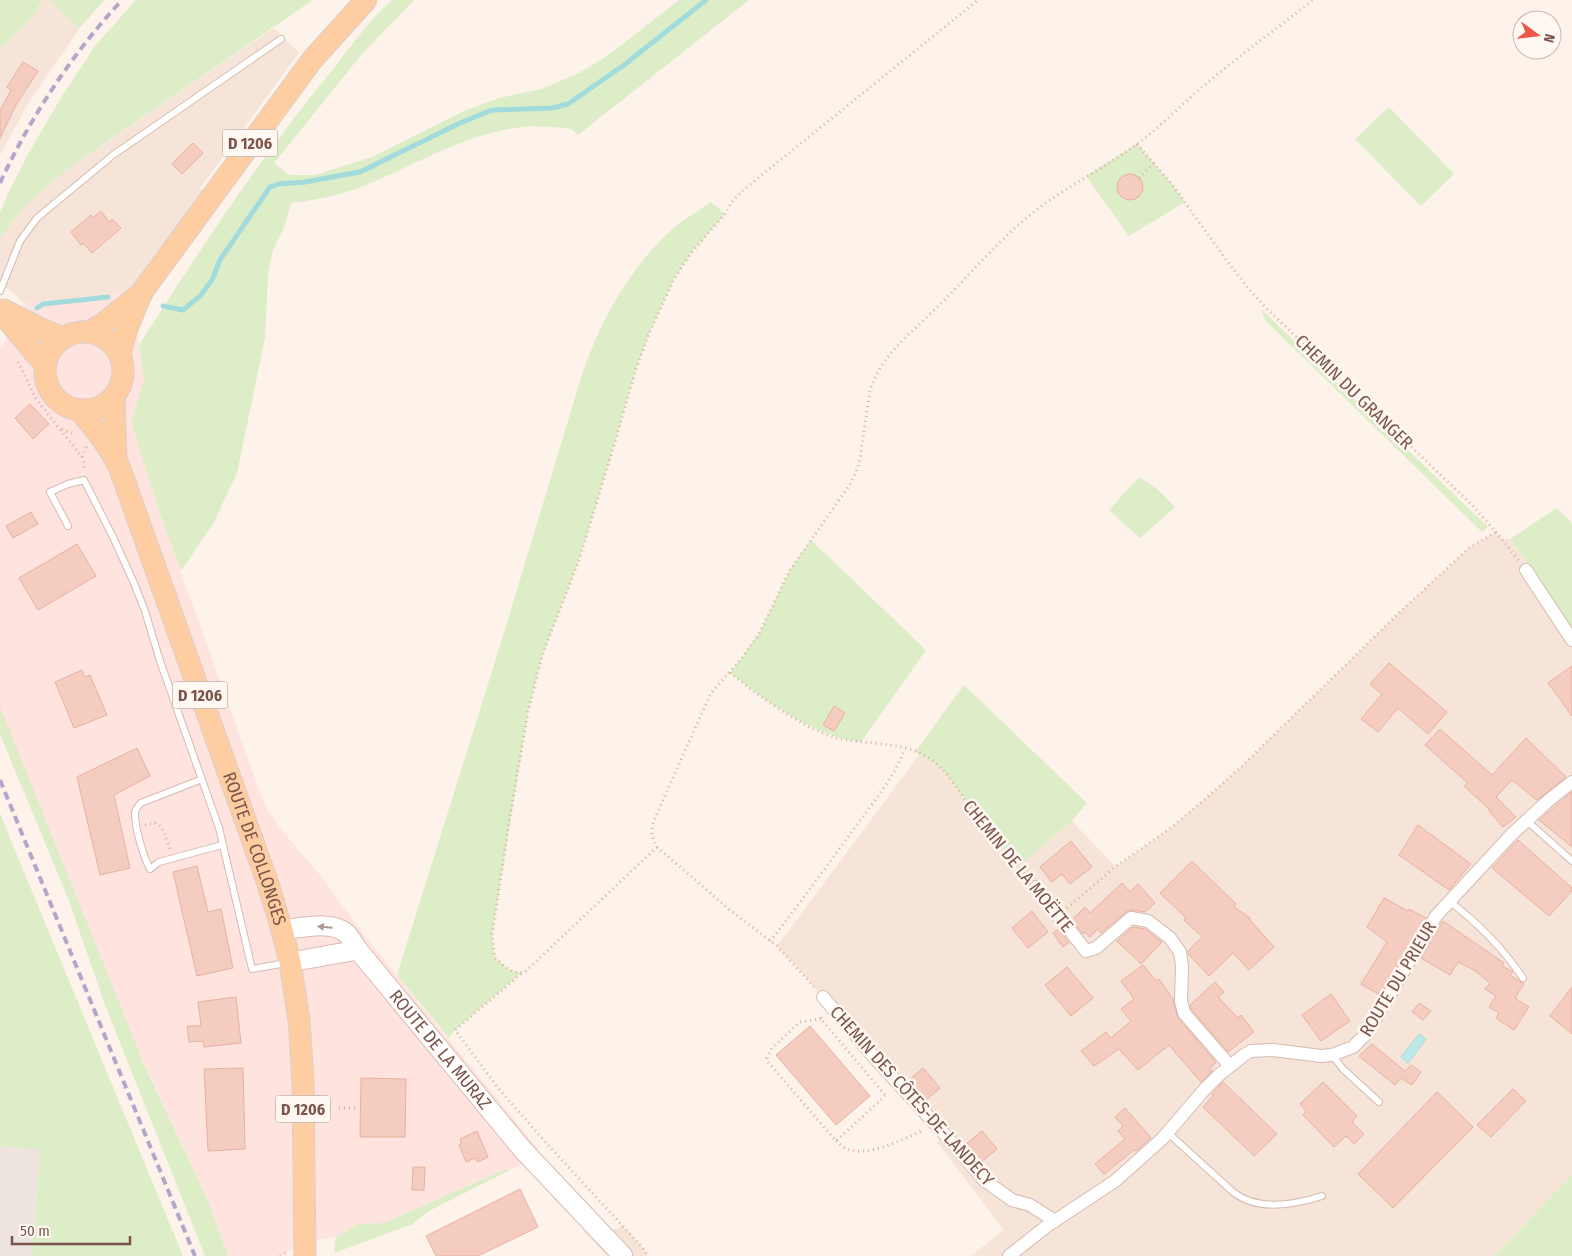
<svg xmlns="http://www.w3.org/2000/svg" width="1572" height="1256" font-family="'Fira Sans Condensed',sans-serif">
  <rect width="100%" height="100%" fill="#fdf3ea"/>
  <g fill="#f6e4d8">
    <polygon points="42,0 50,0 79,29 28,104 0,155 0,48 12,39 39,7"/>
    <polygon points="274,28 299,53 200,188 204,192 131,291 24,303 0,282 0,238 26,205 70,167"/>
    <polygon points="1496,532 1502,539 1510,539 1572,626 1572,1175 1494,1256 971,1256 1004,1230 937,1142 946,1137 796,966 777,946 920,754 931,760 944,772 978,819 1018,867 1072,821 1116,867 1172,827 1196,807 1242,766 1400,612 1469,548"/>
    <polygon points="622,1225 643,1248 648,1256 607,1256 583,1231 617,1229"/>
  </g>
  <polygon fill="#fee3de" points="131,291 144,380 131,422 161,517 265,806 283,832 321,876 364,935 538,1149 520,1165 510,1170 506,1169 384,1223 358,1224 336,1237 305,1242 280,1256 228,1256 208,1201 68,898 0,734 0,347 3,345 24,303"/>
  <polygon fill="#ede4e0" points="0,1146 40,1149 32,1256 0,1256"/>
  <g fill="#dcedc7">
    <path d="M 0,0 L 42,0 C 34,18 16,36 0,48 Z"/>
    <polygon points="50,0 104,0 79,29"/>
    <polygon points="136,0 313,0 70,167 26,205 0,238 0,212 9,191 31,149 62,96 95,46"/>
    <path d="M 392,0 L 414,0 L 362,54 L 274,163 L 289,175 L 315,175 L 372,157 L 464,111 L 499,98 L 542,89 L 579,73 L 610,54 L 679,0 L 749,0 L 578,135 L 572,129 C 554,127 533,125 515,128 C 462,136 415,165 366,185 C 343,195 316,200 291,203 L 285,225 L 272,253 L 268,275 L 265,338 L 237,473 L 214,522 L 181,571 L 161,517 L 131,422 L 144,380 L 139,345 C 197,254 257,162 326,78 C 347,52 367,22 392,0 Z"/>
    <polygon points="1389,107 1454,174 1421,206 1355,139"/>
    <polygon points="1137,144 1171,183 1185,202 1129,236 1086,176"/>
    <path d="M 711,202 L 725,214 L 692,252 L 674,279 L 649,334 L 636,369 L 613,449 L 579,560 L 542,656 L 528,712 L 492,935 L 495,958 L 508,969 L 521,973 L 455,1030 L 449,1038 L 397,975 L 503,636 L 583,371 C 602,317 632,264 676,226 C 687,217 700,210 711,202 Z"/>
    <polygon points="1261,309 1488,527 1482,532 1265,320"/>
    <polygon points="1139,477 1155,487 1175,507 1140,538 1109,510"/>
    <polygon points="1557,508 1572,523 1572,626 1510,539"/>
    <path d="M 811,540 L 926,650 L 861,742 C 811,735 769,703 730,673 L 759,634 L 790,570 Z"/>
    <path d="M 964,685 L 1087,803 L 1072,821 L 1018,867 C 1005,851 991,835 978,819 C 960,795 945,763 915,752 Z"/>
    <polygon points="0,707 143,1062 208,1201 228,1256 205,1256 105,1005 68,898 0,734"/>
    <polygon points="0,813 19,860 183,1256 32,1256 40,1150 0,1146"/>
    <polygon points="506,1169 510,1170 427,1212 413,1224 334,1253 336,1237 358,1224 384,1223"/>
    <polygon points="1572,1175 1572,1256 1494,1256"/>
  </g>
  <polygon fill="#bde9e9" stroke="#a2dbdb" points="1419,1034 1426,1039 1408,1063 1401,1057"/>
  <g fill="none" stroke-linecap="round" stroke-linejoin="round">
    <g stroke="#a2dbdb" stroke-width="5">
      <polyline points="163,306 183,310 200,296 212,280 220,260 270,187 279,184 305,182 360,172 460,123 492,110 552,108 568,104 624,65 706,0"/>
      <polyline points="37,308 43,304 108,297"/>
    </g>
  </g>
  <g fill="#f4cdc0" stroke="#e8b0a0">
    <polygon points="23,62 38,71 16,105 0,138 0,111 11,90 7,87"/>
    <polygon points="193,143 203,153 182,174 172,164"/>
    <circle cx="1130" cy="187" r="13"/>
    <polygon points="101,211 109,222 112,219 121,228 92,253 83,243 81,245 71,232 91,215 93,218"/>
    <polygon points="30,404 49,424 33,439 15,418"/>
    <polygon points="31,512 38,524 13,538 6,526"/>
    <polygon points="77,544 96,576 38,610 19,578"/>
    <polygon points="1389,663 1447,712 1428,734 1398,708 1378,732 1361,719 1382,694 1370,684"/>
    <polygon points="1572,666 1572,716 1548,683"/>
    <polygon points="82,670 85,677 90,675 107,715 74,728 55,682"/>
    <polygon points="834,706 845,713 834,731 823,725"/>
    <polygon points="1440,729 1492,775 1526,738 1566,777 1537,800 1512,780 1496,797 1516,817 1503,827 1489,811 1490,810 1464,786 1468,783 1425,745"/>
    <polygon points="137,748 150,776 114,795 130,868 100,875 77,777"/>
    <polygon points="1572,792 1572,847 1539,820"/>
    <polygon points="1418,825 1471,864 1449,890 1399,855"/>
    <polygon points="1518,840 1572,888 1572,891 1549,916 1492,868"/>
    <polygon points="1071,841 1092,867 1070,884 1062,874 1052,882 1040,867"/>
    <polygon points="1192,861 1236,904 1234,907 1250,918 1250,920 1274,947 1249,970 1233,953 1209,976 1189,955 1188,951 1202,937 1184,920 1186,918 1160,893"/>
    <polygon points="197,866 208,912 221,909 233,968 197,976 173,872"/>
    <polygon points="1122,883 1130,892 1138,884 1155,903 1145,912 1132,910 1126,912 1101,933 1098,929 1090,937 1085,932 1083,934 1072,920 1085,907 1090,913"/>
    <polygon points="1384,898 1408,911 1409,909 1426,918 1380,995 1361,984 1387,942 1367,927"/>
    <polygon points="1032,911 1048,932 1028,948 1012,928"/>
    <polygon points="1443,921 1504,963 1502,966 1513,972 1510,975 1524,984 1515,998 1529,1007 1514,1030 1496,1018 1499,1013 1489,1007 1496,996 1485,989 1490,983 1474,970 1458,962 1450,975 1421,958"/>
    <polygon points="1133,927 1145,929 1162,942 1141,964 1117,941"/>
    <polygon points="1059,929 1069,943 1063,947 1053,933"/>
    <polygon points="1143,965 1156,981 1159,979 1173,999 1178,1018 1216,1062 1210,1069 1212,1071 1201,1082 1169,1045 1138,1070 1119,1049 1094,1066 1081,1051 1106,1032 1111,1038 1131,1021 1121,1009 1134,999 1121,981"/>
    <polygon points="1067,967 1093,998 1071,1016 1045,985"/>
    <polygon points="1215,982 1224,992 1218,997 1238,1018 1241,1015 1254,1032 1228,1052 1191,1009 1190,1005"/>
    <polygon points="1572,987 1572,1034 1550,1016"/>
    <polygon points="1331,994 1350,1021 1321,1041 1302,1015"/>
    <polygon points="236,997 241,1043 204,1047 203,1041 189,1042 187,1026 201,1026 198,1002"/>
    <polygon points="1419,1003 1431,1011 1423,1020 1412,1012"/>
    <polygon points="810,1026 870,1096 836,1125 776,1055"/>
    <polygon points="1372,1044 1405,1071 1411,1065 1421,1072 1412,1085 1401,1078 1395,1085 1359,1056"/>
    <polygon points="243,1068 245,1149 208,1151 204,1069"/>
    <polygon points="923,1068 940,1088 925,1101 907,1082"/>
    <polygon points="361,1078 406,1079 405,1137 360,1137"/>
    <polygon points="1223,1082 1277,1134 1254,1156 1203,1107 1213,1096 1212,1094"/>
    <polygon points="1323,1082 1357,1116 1352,1122 1364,1134 1354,1144 1346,1136 1334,1147 1303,1115 1306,1111 1300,1104"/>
    <polygon points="1513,1089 1526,1101 1491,1137 1477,1125"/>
    <polygon points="1437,1092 1473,1127 1393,1208 1358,1174"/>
    <polygon points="1125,1108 1151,1138 1136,1151 1134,1150 1104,1174 1095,1164 1125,1139 1118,1131 1123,1126 1115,1117"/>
    <polygon points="477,1131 488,1157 478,1162 475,1158 466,1162 459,1145 461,1143 460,1139"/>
    <polygon points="982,1131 997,1149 980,1163 965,1145"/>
    <polygon points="413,1167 425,1167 424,1190 412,1190"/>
    <polygon points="520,1189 538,1227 478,1256 436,1256 426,1236"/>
  </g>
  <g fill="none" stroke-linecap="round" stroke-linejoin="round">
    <g stroke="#d4bbb1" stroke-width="8">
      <g id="lane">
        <polyline points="0,291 20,241 37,218 113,155 281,39"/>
        <polyline points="68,526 50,492 68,484 84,480 113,537 134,583 145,611 160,661 219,828 252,969 286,963"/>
        <path d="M 202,779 L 141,803 C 138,806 135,809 135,813 C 135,828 143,856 150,869 L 159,862 L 222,845"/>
        <polyline points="1526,820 1572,861"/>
        <path d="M 1449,901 C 1478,923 1502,947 1523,978"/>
        <polyline points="1332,1055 1343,1069 1379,1102"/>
        <path d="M 1168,1133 L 1233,1192 C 1257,1211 1294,1205 1322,1196"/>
      </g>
    </g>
    <g stroke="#d4bbb1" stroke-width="14">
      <g id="street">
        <polyline points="1526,570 1572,640"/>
        <polyline points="1036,887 1086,951 1096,948 1131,918 1148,921 1170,938 1180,952 1182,966 1181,1001 1184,1013 1230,1066"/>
        <polyline points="823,997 873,1056 947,1137 984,1180 1012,1200 1030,1205 1055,1221"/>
        <polyline points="1009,1256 1047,1226 1115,1181 1162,1139 1204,1090 1219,1075 1244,1055 1251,1051 1273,1050 1321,1056 1332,1055 1353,1047 1365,1035 1377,1016 1436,916 1511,835 1549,800 1572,782"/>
      </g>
    </g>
    <g stroke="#d9bcb1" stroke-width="21">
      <g id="secondary">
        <path id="s1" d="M 282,930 C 301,928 330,920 346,933 C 351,937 354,945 358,950 L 523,1150 L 623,1256"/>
        <polyline points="290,962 358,950"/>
      </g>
    </g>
    <g stroke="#dacfcd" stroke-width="23">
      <g id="primary">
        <polyline points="4,310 37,327 63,338"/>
        <polyline points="0,311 45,365"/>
        <circle cx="84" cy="371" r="39"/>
        <polyline points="89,332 101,325 142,293"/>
        <polyline points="120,354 126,331 142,292 312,60 366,0"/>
        <polyline points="114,397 116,460"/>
        <path id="s2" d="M 79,410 C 94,428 111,448 120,469 L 268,884 L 282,930 L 290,962 L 299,1020 L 303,1083 L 305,1256"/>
      </g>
    </g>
    <g stroke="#dab0a2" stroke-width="3" stroke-dasharray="1 4" stroke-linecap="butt">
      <polyline points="1137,144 1171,183 1227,261 1248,288 1267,309 1472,505 1502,539 1519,561"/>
      <polyline points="1139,178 1154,163"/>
      <polyline points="18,362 36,399 82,457 84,463 84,471"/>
      <polyline points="62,429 74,434"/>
      <polyline points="82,457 87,446"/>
      <path d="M 730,673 C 758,695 803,729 837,738 C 865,745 900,741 926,756 C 948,769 962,797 977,817 C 993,838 1011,858 1028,878"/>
      <polyline points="145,825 155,823 160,826 164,832 170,849"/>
      <path d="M 657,847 L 526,971 C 514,977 504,965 495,958 L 492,935 L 510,816 L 528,712 L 542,656 L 579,560 L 613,449 L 636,369 L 649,334 L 674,279 L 692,252 L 725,214 L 731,203 L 742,191 L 978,0"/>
      <polyline points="1067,908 1115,867 1172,827 1196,807 1242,766 1400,612 1469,548 1496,532"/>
      <path d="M 770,941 C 799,905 826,867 853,830 C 872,804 893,779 905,749"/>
      <polyline points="521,974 455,1030 498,1088 540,1136 643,1248 648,1256"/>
      <path d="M 814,987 L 777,946 L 730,910 L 657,847 C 651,837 651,831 654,820 L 711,693 L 741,659 L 759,634 L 790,570 L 851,483 L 858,467 L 860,458 L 870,390 C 882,355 905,339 930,314 C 962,284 990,249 1024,220 C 1059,190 1100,171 1137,144 C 1159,128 1179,107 1200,89 C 1236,58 1275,30 1313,0"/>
      <polyline points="821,1017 821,1019 886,1096"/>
      <polyline points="821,1019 800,1022 772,1048 767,1058 768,1062 836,1141 885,1096"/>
      <polyline points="339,1108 356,1108"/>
      <path d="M 836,1141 C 839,1143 842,1147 845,1148 C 867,1159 903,1139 923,1130"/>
      <polyline points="280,1256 287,1252"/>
    </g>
    <use href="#lane" stroke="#fff" stroke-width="6"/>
    <use href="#street" stroke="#fff" stroke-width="12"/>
    <use href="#secondary" stroke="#fff" stroke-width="19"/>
    <use href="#primary" stroke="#fecda1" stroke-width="21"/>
    <g stroke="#b4a6ca" stroke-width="4" stroke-dasharray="8 5" stroke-linecap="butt">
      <path d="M 0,183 C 31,116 72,54 122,0"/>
      <polyline points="0,780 195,1256"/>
    </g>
  </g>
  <defs><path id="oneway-solid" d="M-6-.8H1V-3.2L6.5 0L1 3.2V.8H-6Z" transform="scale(1.25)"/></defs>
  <use fill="#b09993" href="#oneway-solid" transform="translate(325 927) rotate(-175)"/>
  <g text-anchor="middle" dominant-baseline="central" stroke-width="5" stroke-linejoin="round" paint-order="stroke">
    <g fill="#fff8f2" stroke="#a3867d" stroke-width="1">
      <rect x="222.5" y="129.5" width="55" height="27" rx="4"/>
      <rect x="172.5" y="681.5" width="55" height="27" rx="4"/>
      <rect x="275.5" y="1095.5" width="55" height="27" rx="4"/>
    </g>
    <g font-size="16" font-weight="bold" fill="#7b554b">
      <text x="250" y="143">D 1206</text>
      <text x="200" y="695">D 1206</text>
      <text x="303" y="1109">D 1206</text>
    </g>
    <g font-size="18" fill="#7b554b" stroke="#fff8f2">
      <text transform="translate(1354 392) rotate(44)">CHEMIN DU GRANGER</text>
      <text stroke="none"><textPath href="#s2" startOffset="475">ROUTE DE COLLONGES</textPath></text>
      <text transform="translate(1018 866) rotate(51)">CHEMIN DE LA MOËTTE</text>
      <text transform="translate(1398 979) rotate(-59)">ROUTE DU PRIEUR</text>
      <text stroke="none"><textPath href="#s1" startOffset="216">ROUTE DE LA MURAZ</textPath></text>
      <text transform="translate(912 1096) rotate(48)">CHEMIN DES CÔTES-DE-LANDECY</text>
    </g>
  </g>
  <g transform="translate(1537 35) rotate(105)"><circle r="24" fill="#fff8f2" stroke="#cab7af"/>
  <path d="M0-4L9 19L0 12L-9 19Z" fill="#ec564b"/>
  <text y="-8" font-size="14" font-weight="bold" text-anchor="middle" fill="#7b554b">N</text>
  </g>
  <path d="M12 1236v8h118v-8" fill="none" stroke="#7b554b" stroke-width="2.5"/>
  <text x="20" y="1236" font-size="15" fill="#7b554b" stroke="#fff8f2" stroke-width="4" paint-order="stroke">50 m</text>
</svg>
